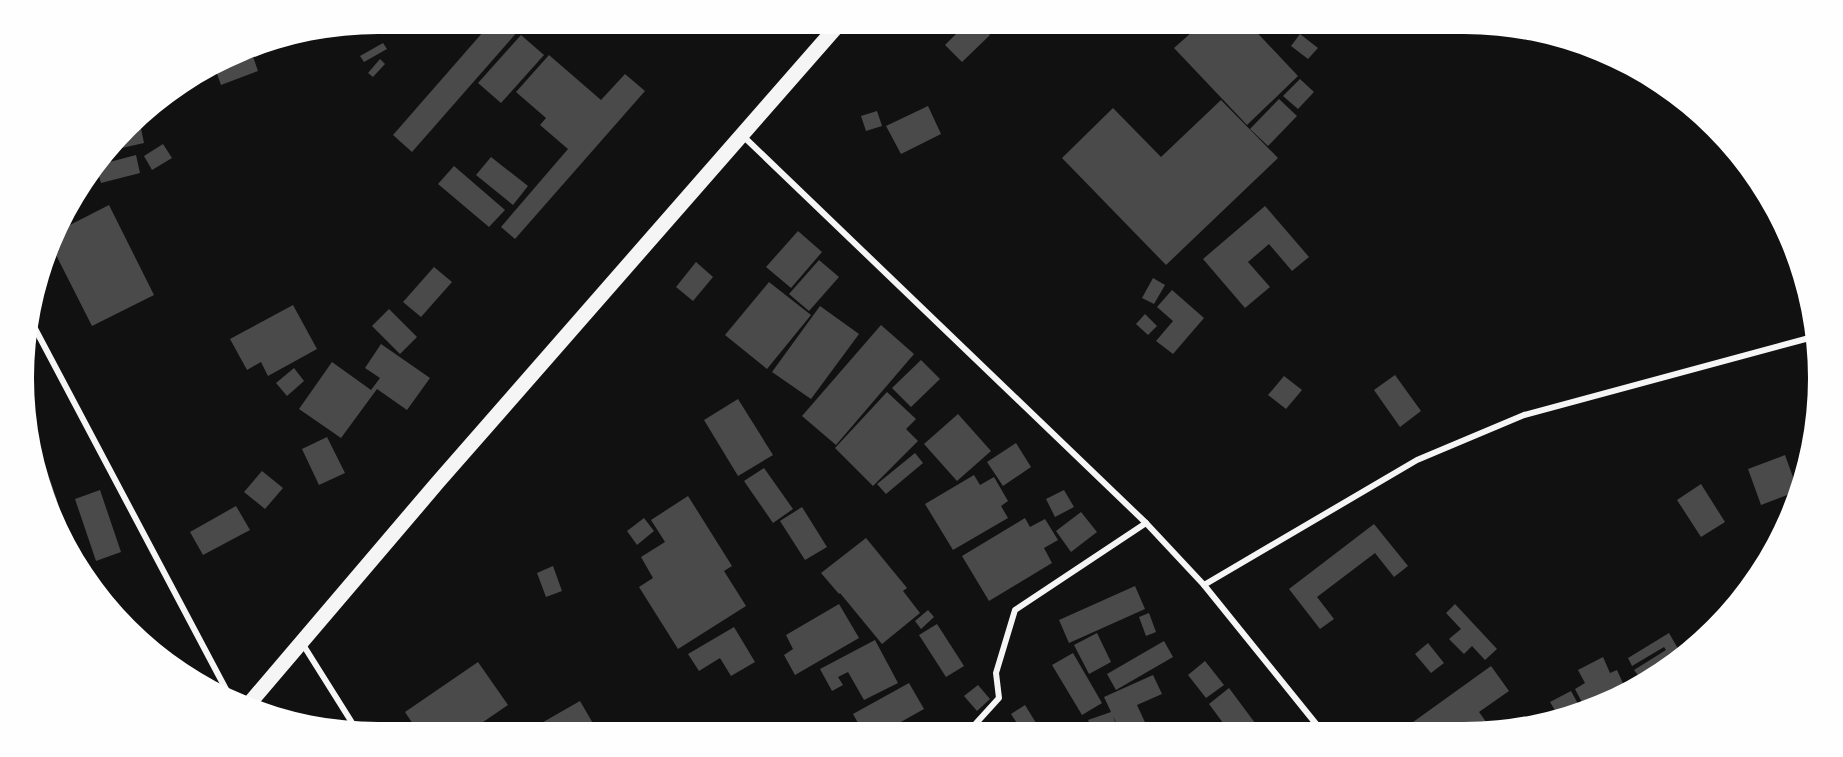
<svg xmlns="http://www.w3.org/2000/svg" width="1843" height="757" font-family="Bitter,serif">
  <rect width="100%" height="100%" fill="#111"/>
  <g fill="#4a4a4a">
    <polygon points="490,24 510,24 518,31 412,152 393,135"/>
    <polygon points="579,24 594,24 589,31"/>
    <polygon points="966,24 979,24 990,35 962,62 945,45"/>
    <polygon points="983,24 1000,24 988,32"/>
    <polygon points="1076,24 1097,24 1088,34"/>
    <polygon points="1201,24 1249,24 1298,76 1247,125 1174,48"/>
    <polygon points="1300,34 1318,48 1308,59 1291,46"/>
    <polygon points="521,35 544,55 501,103 478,83"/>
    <polygon points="383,43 387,49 364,62 360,56"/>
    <polygon points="251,51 258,71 221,85 216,71"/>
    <polygon points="549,55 601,100 625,74 645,91 515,239 501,227 568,149 540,125 546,118 516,92"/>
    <polygon points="380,59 385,64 373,77 368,73"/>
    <polygon points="1300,79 1314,92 1298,109 1283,96"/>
    <polygon points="1279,99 1297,116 1268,146 1250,129"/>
    <polygon points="1221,100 1278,158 1166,265 1062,158 1113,108 1161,157"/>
    <polygon points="928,106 941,134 901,154 886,126"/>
    <polygon points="877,111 882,126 866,131 861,116"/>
    <polygon points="139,119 144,143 113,150"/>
    <polygon points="163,144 172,158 152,170 144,156"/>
    <polygon points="136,155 140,173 101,183 97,170 102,164"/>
    <polygon points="491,157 528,186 513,205 476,175"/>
    <polygon points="454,166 505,210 489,227 438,184"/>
    <polygon points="109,205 154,295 92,326 54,251 62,229"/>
    <polygon points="1265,206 1309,257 1292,271 1269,244 1248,262 1270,287 1245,308 1203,259"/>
    <polygon points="798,231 822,252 791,288 766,267"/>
    <polygon points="819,260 839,277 809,311 789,294"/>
    <polygon points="696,262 713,277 693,301 676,287"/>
    <polygon points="434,267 452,282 421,317 403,302"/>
    <polygon points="1153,278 1165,285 1154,304 1142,298"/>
    <polygon points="769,282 811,315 767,369 725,335"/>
    <polygon points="1172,290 1204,318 1173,354 1156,341 1173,321 1157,307"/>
    <polygon points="293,305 317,349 268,376 261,362 247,370 230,339"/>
    <polygon points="820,306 859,334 811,399 772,372"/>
    <polygon points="389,309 417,337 400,354 372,326"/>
    <polygon points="1145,314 1157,326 1148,335 1136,324"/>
    <polygon points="881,325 914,354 836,445 802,416"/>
    <polygon points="381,344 430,378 407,410 377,389 341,438 299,409 332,362 371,390 380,378 365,368"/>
    <polygon points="921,360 940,379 911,407 892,388"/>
    <polygon points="294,368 304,381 287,396 276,383"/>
    <polygon points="1395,375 1421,411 1400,427 1374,390"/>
    <polygon points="1284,376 1302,390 1286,409 1268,395"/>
    <polygon points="887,392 916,419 906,429 918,441 873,486 835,448"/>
    <polygon points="738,399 773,455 738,476 704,420"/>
    <polygon points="958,414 991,451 957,481 924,444"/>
    <polygon points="327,437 345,473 319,485 302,449"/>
    <polygon points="1016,443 1031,467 1003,486 987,462"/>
    <polygon points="915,453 923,463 886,494 877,484"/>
    <polygon points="1785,455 1798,491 1761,505 1748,469"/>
    <polygon points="45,465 57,500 53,502 39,467"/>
    <polygon points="764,468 793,509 773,523 744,481"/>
    <polygon points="262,471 283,488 265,509 244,492"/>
    <polygon points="974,475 980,485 994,477 1008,501 1001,506 1008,518 953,550 925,504"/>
    <polygon points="1701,484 1725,522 1701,537 1677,500"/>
    <polygon points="100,490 121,552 96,561 75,499"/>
    <polygon points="1064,490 1074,507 1055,517 1046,499"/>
    <polygon points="688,496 732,566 724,571 746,606 678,649 639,587 653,578 641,557 665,542 651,520"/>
    <polygon points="236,506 250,530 203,555 190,532"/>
    <polygon points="802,507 827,547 805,560 780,521"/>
    <polygon points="1081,512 1097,532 1071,552 1056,531"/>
    <polygon points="644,518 654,531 637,545 627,531"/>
    <polygon points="1025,518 1030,527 1045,519 1058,540 1044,548 1052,563 989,601 962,556"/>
    <polygon points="1374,524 1408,566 1394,577 1375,553 1317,597 1334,619 1320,629 1289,589"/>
    <polygon points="866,538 907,588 903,591 920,613 882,644 840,593 839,594 821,573"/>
    <polygon points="553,566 562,591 546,597 537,573"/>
    <polygon points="1135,586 1145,609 1069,643 1059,620"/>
    <polygon points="839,604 859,638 795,675 784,655 793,649 786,635"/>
    <polygon points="1455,604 1497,649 1485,660 1472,646 1464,654 1449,639 1461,629 1446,613"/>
    <polygon points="928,610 934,617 921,629 915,621"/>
    <polygon points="1149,613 1156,632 1146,636 1139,617"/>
    <polygon points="937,624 964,666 946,677 919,635"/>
    <polygon points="734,627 755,662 731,676 720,658 699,671 688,654"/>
    <polygon points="1097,633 1111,662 1089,674 1074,645"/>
    <polygon points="1669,633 1681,654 1641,679 1634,670 1666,650 1664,647 1632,666 1628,658"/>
    <polygon points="875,640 898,683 864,700 848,672 838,677 843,685 832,691 820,669"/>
    <polygon points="1164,641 1173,657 1116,690 1107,674"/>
    <polygon points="1428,643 1444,663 1431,673 1415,654"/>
    <polygon points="1073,653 1102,703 1082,715 1052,665"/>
    <polygon points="1603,657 1610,673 1617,670 1626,690 1600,706 1586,710 1575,689 1585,683 1578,670"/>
    <polygon points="1205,661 1224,685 1206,698 1188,675"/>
    <polygon points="478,662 508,705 467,733 440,733 439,731 436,733 419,733 405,712"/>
    <polygon points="1491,666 1509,691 1479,712 1492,730 1402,730"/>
    <polygon points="1153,675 1162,694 1137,705 1149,731 1120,731 1113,716 1118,731 1093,731 1088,720 1111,712 1104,697"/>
    <polygon points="909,683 924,709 883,732 863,732 853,714"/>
    <polygon points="978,685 990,699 977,711 964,696"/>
    <polygon points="1229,688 1261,731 1229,731 1209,704"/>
    <polygon points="1571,691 1582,711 1559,717 1550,702"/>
    <polygon points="580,701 598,732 524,733"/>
    <polygon points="1025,705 1041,731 1022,731 1011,714"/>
  </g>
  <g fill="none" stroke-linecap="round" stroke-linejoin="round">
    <g stroke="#f5f5f5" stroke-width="6">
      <polyline points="743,136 1146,523 1204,585 1321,730"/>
      <polyline points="31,321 229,695"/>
      <polyline points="1204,585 1417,460 1524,415 1813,337"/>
      <polyline points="302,643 356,729"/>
      <polyline points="969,731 999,698 996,673 1015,610 1146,523"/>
    </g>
    <polyline stroke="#f5f5f5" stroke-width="15" points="248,705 438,482 839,24"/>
  </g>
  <path d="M0 0H1843V757H0ZM378 34H1464A344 344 0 0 1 1808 378V378A344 344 0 0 1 1464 722H378A344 344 0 0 1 34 378V378A344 344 0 0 1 378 34Z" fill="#fefefe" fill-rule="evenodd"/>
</svg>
